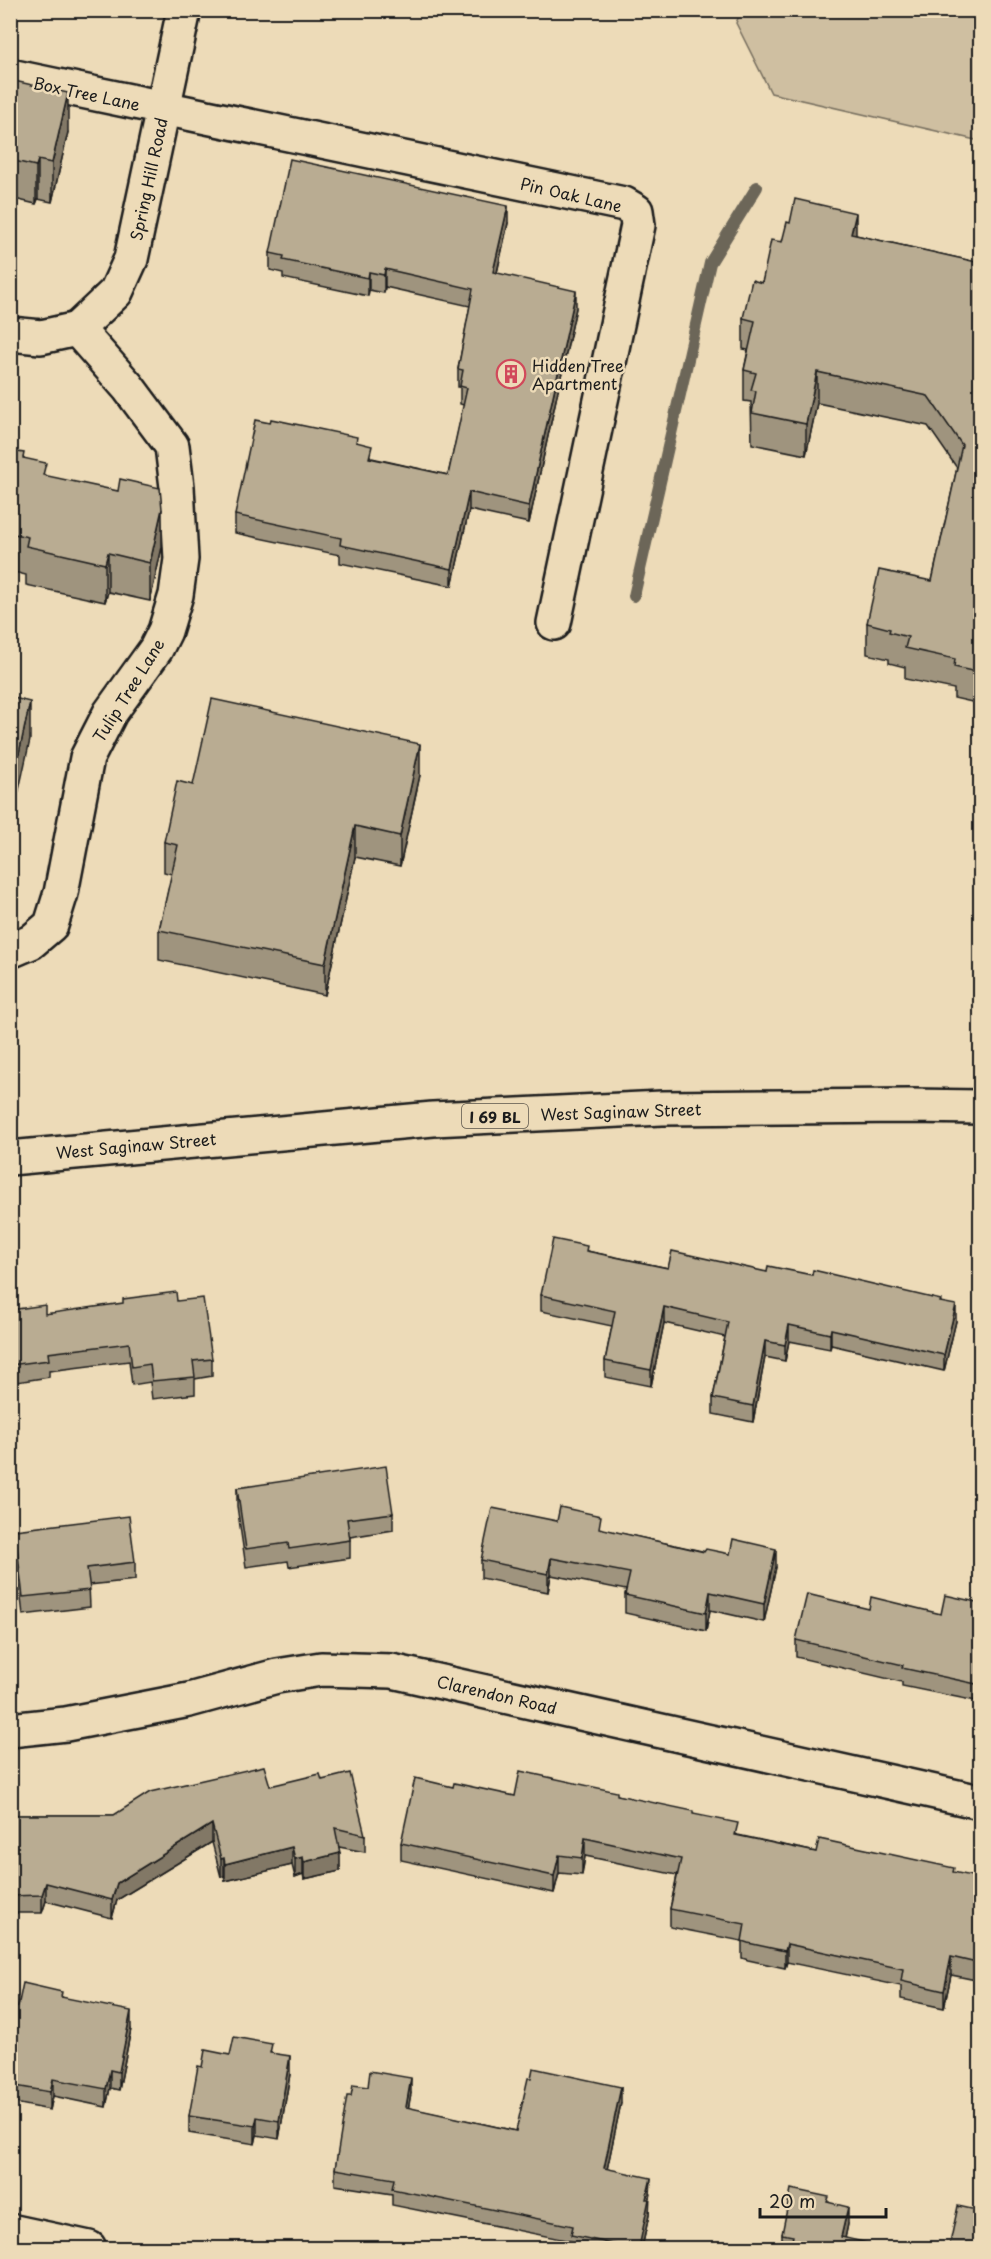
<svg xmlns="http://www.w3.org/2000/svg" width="991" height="2259" font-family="'Playpen Sans',sans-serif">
  <rect width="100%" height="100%" fill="#eddbb8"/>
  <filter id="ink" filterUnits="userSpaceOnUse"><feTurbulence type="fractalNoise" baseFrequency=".0167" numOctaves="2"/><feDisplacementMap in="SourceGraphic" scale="12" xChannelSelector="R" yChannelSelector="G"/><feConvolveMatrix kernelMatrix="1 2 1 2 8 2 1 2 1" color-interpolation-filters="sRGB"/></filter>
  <g filter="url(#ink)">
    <polygon fill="#cfbfa1" stroke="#766e5e" stroke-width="1.5" points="741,11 980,11 980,141 771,93 736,23"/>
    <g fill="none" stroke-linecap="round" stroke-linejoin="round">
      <polyline stroke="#6c6658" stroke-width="12" points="634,596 710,263 757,187"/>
      <g stroke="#1c1c1c" stroke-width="38">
        <g id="street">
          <polyline points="10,76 624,204 636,211 638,225 554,623"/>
          <polyline points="77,329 116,292 131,259 184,10"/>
          <polyline points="10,334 41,337 77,329"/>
          <polyline points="10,951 31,942 51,925 61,893 87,758 110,713 156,649 165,631 176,595 181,559 177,487 172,446 128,387 77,329"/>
          <polyline points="10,1730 66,1724 189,1700 277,1676 321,1669 392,1671 980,1802"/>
          <polyline points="10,2231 89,2248"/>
        </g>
      </g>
      <g stroke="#1c1c1c" stroke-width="38">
        <polyline id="primary" points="10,1158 433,1119 662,1108 910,1106 980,1107"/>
      </g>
      <use href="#street" stroke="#eddbb8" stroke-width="33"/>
      <use href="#primary" stroke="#eddbb8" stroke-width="33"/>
    </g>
    <g fill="#9f947e" stroke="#1c1c1c" stroke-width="1.5">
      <polygon points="10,80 68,132 52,202 38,199 36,204 10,198"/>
      <polygon points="508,223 497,273 576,308 529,523 469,510 452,586 340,563 340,555 235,533 235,515 357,442 372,458 448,475 464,405 460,404 460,387 458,387 458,369 470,306 385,287 384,293 369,290 368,296 283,278 283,273 270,270 270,253"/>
      <polygon points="790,223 856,235 981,263 981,704 954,698 954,689 905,679 905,667 889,663 889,659 867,654 867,623 932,581 957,468 928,426 817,403 806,455 752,444 751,402 744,401 744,370 748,350 743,349 743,318 782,242"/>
      <polygon points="10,451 24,458 46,476 162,547 150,601 108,592 105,602 26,585 26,575 10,571"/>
      <polygon points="420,775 400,866 355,857 325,995 159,960 159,930 172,874 164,872 164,842 193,785"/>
      <polygon points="587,1251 668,1268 767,1272 941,1302 956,1321 944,1371 831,1345 830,1349 789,1341 785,1361 765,1357 753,1422 713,1414 713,1398 725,1337 664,1323 651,1386 605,1377 605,1361 612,1326 541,1311 541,1295"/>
      <polygon points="177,1301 212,1359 212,1376 195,1379 195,1394 152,1399 150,1382 132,1385 129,1361 49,1371 49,1377 10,1383 10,1310 45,1314"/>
      <polygon points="237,1488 393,1513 393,1530 350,1537 350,1558 289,1567 288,1561 246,1567 237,1506"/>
      <polygon points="557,1521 601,1529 776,1567 764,1622 710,1610 706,1631 625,1613 625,1595 626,1590 551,1575 548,1592 481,1578 481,1560"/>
      <polygon points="15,1530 135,1562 135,1580 89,1585 90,1607 23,1615 15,1547"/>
      <polygon points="981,1603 981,1702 902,1686 902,1682 796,1657 796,1640 869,1609 941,1614"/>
      <polygon points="322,1780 365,1835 365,1852 339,1847 340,1871 304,1879 303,1874 295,1877 292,1865 225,1881 224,1876 221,1877 212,1842 117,1900 112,1918 46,1901 42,1913 10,1913 10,1815 114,1815 270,1786"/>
      <polygon points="453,1787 515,1796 617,1795 693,1814 738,1835 816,1852 954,1873 981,1878 981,1981 951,1975 944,2008 901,1999 901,1986 787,1962 785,1968 748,1960 742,1958 742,1941 670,1927 670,1909 677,1875 585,1856 582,1875 559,1873 554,1893 401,1860 401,1843"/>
      <polygon points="62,1997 131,2029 119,2090 110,2088 106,2107 53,2096 50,2110 10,2102 10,2014 18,2007"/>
      <polygon points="272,2053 290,2074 279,2139 257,2135 255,2144 189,2133 189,2116 202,2067 230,2055"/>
      <polygon points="411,2093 408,2108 516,2131 621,2103 607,2169 651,2194 649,2201 649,2215 642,2248 571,2248 571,2241 392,2205 392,2194 335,2185 335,2169 351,2096"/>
      <polygon points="829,2202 848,2224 845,2238 868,2246 880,2248 782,2248 782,2234"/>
    </g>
    <g fill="#827866" stroke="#1c1c1c" stroke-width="1.5">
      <polygon points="68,93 68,132 52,202 52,163"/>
      <polygon points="38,160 38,199 36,204 36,166"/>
      <polygon points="508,206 508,223 493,290 493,272"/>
      <polygon points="856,213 856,244 851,234"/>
      <polygon points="385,269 385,287 384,293 384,275"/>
      <polygon points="369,272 369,290 368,296 368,278"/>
      <polygon points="576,291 576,308 529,523 529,506"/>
      <polygon points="817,372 817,403 806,455 806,424"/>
      <polygon points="469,492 469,510 452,586 452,569"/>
      <polygon points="162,509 162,547 150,601 150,563"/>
      <polygon points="108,553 108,592 105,602 105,564"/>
      <polygon points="30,702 30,740 15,808 15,820 10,842 10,803 13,781"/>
      <polygon points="420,744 420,775 400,866 400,836"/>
      <polygon points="355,826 355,857 325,995 325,964"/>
      <polygon points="956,1305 956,1321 944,1371 944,1355"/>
      <polygon points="664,1307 664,1323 651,1386 651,1370"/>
      <polygon points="789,1325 789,1341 785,1361 785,1345"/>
      <polygon points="831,1329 831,1345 830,1349 830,1334"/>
      <polygon points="765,1341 765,1357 753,1422 753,1406"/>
      <polygon points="776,1549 776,1567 764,1622 764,1604"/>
      <polygon points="551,1558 551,1575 548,1592 548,1574"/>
      <polygon points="710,1592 710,1610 706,1631 706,1613"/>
      <polygon points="212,1824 212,1842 117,1900 112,1918 112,1900 117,1883"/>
      <polygon points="585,1838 585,1856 582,1875 582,1858"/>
      <polygon points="292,1847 292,1865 225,1881 225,1864"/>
      <polygon points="340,1853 340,1871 304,1879 304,1862"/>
      <polygon points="559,1855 559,1873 554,1893 554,1876"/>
      <polygon points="303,1857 303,1874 295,1877 295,1859"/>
      <polygon points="224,1858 224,1876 221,1877 221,1859"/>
      <polygon points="46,1883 46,1901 42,1913 42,1895"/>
      <polygon points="787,1944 787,1962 785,1968 785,1951"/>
      <polygon points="951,1957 951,1975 944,2008 944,1991"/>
      <polygon points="131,2011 131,2029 119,2090 119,2072"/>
      <polygon points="290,2056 290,2074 279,2139 279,2121"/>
      <polygon points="110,2070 110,2088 106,2107 106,2089"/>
      <polygon points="411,2078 411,2093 406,2123 406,2107"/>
      <polygon points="53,2079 53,2096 50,2110 50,2092"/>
      <polygon points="621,2087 621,2103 604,2184 604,2168"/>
      <polygon points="257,2117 257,2135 255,2144 255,2126"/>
      <polygon points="651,2178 649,2215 642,2248 639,2248 646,2199"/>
      <polygon points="848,2207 848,2224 843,2248 841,2237"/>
    </g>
    <g fill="#b9ac92" stroke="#1c1c1c" stroke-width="1.5">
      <polygon points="10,80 68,93 52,163 38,160 36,166 10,160"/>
      <polygon points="290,159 508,206 493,272 576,291 529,506 469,492 452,569 340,545 341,538 235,515 255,420 270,423 271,419 357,437 356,442 372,446 369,458 448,475 467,388 460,386 463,370 458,369 473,289 385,269 384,275 369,272 368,278 283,260 284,256 270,253"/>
      <polygon points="795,199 856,213 851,234 981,263 981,673 954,667 955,659 905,648 908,637 889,632 890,629 867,623 879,570 932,581 962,445 928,396 817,372 806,424 752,413 756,391 751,390 756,373 744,370 755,321 743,318 752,280 762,283 771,240 782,242 787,222 790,223"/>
      <polygon points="10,451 24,453 23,458 46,463 43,475 118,491 120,479 160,488 162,509 150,563 108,553 105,564 26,546 28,537 10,533"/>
      <polygon points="10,697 30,702 13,781 15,782 10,803"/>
      <polygon points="212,699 420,744 400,836 355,826 325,964 159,930 178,845 164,842 177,781 193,785"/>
      <polygon points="553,1239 587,1246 586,1251 668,1268 672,1251 767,1272 768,1266 812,1275 813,1270 941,1300 940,1302 956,1305 944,1355 831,1329 830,1334 789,1325 785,1345 765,1341 753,1406 713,1398 728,1322 664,1307 651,1370 605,1361 615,1311 541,1295"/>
      <polygon points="176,1292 177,1301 203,1298 212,1359 193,1361 195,1377 152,1381 150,1364 132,1367 129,1343 48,1353 49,1360 10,1365 10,1310 45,1305 45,1314 123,1303 123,1299"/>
      <polygon points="386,1466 393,1513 347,1519 350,1540 289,1549 288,1543 246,1549 237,1488"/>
      <polygon points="560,1507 601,1516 599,1528 704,1552 706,1549 730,1554 733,1539 776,1549 764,1604 710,1592 706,1613 625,1595 630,1573 551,1558 548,1574 481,1560 492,1508 557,1521"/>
      <polygon points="129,1516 135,1562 87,1568 90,1590 23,1597 15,1530"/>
      <polygon points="807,1594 869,1609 871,1597 941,1614 945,1595 981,1603 981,1685 902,1668 903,1665 796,1640"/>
      <polygon points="264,1766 270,1786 320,1774 322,1780 350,1773 365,1835 335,1828 340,1853 304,1862 303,1857 295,1859 292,1847 225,1864 224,1858 221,1859 212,1824 117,1883 112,1900 46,1883 42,1895 10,1896 10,1815 114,1815 150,1792"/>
      <polygon points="520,1771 617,1792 617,1795 693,1811 693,1814 738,1823 735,1835 816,1852 819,1839 954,1868 953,1872 981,1878 981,1964 951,1957 944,1991 901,1981 903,1969 787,1944 785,1951 748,1943 742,1941 745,1924 670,1909 681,1859 585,1838 582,1858 559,1855 554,1876 401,1843 415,1778 453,1787 454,1783 515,1796"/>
      <polygon points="23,1983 62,1992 61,1997 131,2011 119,2072 110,2070 106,2089 53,2079 50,2092 10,2085 10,2014 12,2006 18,2007"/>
      <polygon points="234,2037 272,2044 270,2053 290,2056 279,2121 257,2117 255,2126 189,2116 198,2066 202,2067 205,2050 230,2055"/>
      <polygon points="533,2068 621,2087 604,2168 651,2178 646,2199 649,2199 639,2248 632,2248 571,2235 573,2226 392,2189 394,2179 335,2169 347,2096 351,2096 353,2085 368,2087 370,2071 411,2078 406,2107 516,2131 528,2078 531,2078"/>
      <polygon points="791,2189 829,2197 827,2202 848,2207 841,2237 868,2243 868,2246 880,2248 790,2248 793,2236 782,2234"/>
      <polygon points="958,2206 981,2211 981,2248 949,2248"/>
    </g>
  </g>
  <defs>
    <g id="building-ring" transform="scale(1.5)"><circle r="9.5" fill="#eddbb8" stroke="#d1495b" stroke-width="1.5"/><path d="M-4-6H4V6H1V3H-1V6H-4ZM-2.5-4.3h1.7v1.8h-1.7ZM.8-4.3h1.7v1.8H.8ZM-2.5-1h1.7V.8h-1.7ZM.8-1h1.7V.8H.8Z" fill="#d1495b"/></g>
  </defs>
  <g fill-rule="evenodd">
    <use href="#building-ring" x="511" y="374"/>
  </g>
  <g text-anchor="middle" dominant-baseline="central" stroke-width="5" stroke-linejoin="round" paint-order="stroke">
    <rect fill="#eddbb8" stroke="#5b554b" stroke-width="1.5" x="462" y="1104" width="66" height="24" rx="4.5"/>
    <g font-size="15" font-weight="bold" fill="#1c1c1c">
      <text x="495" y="1116">I 69 BL</text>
    </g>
    <g font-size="16" fill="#1c1c1c" stroke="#eddbb8">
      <text transform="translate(87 93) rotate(12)">Box Tree Lane</text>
      <text transform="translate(148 179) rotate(-78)">Spring Hill Road</text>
      <text transform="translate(571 194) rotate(13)">Pin Oak Lane</text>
      <text transform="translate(128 690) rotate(-58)">Tulip Tree Lane</text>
      <text transform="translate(621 1111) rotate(-2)">West Saginaw Street</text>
      <text transform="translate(136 1145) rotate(-5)">West Saginaw Street</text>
      <text transform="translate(497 1694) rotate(13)">Clarendon Road</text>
    </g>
    <g font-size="16" fill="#1c1c1c" stroke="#eddbb8" text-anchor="start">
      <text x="532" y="365">Hidden Tree<tspan x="532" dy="18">Apartment</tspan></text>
    </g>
  </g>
  <rect width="991" height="2259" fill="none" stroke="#eddbb8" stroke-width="36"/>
  <rect x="18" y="18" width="955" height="2223" fill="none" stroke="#1c1c1c" stroke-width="2" filter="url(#ink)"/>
  <path d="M760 2208v9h126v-9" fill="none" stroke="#1c1c1c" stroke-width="3"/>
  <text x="769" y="2208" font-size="18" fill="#1c1c1c" stroke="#eddbb8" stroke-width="4.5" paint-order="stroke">20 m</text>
</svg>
